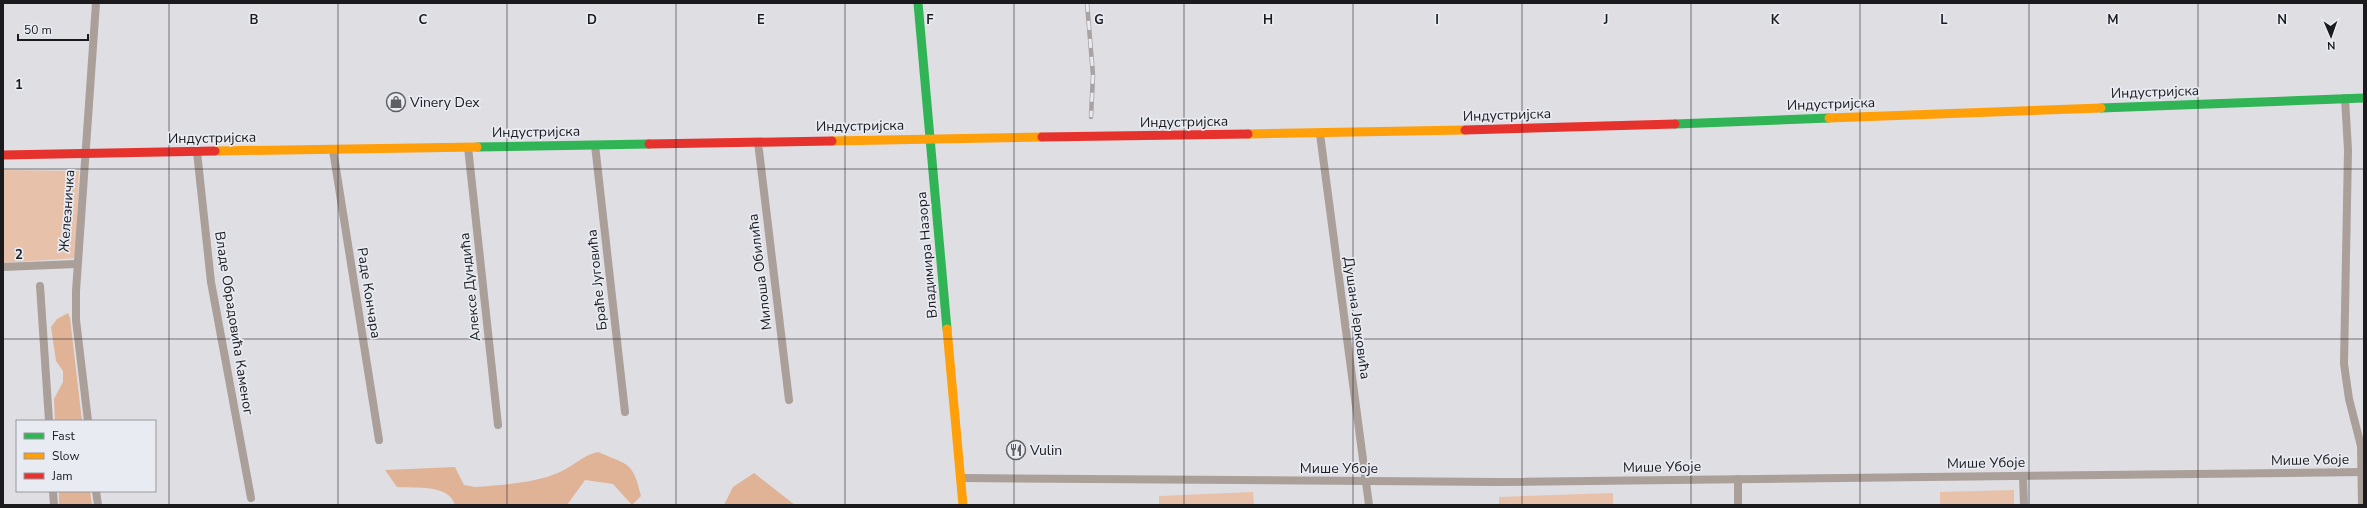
<svg xmlns="http://www.w3.org/2000/svg" width="2367" height="508" font-family="'Nunito Sans',sans-serif">
  <rect width="100%" height="100%" fill="#dedee3"/>
  <g fill="#e8c1ab">
    <polygon points="3,170 79,171 76,258 3,263"/>
    <polygon points="2014,490 2014,505 1940,505 1940,492"/>
    <polygon points="1253,492 1254,505 1159,505 1159,496"/>
    <polygon points="1613,493 1613,505 1499,505 1499,497"/>
  </g>
  <g fill="#e0b397">
    <polygon points="68,313 70,318 82,421 55,421 54,399 63,382 63,371 56,361 51,327 57,319"/>
    <path d="M 598,452 C 628,465 633,461 641,496 L 632,505 L 613,484 L 585,480 L 567,505 L 455,505 C 448,483 415,489 397,487 L 385,470 L 455,467 L 464,485 L 475,487 C 500,485 537,483 560,472 C 574,466 583,455 598,452 Z"/>
    <polygon points="754,473 795,505 724,505 733,487"/>
    <polygon points="59,491 90,491 92,505 59,505"/>
  </g>
  <g fill="none" stroke-linecap="round" stroke-linejoin="round">
    <g stroke="#aa9f99" stroke-width="8">
      <polyline points="2345,98 2348,150 2344,364 2349,399 2361,446 2362,505"/>
      <polyline points="1320,134 1369,505"/>
      <polyline points="758,142 789,400"/>
      <polyline points="595,145 625,412"/>
      <polyline points="468,147 498,425"/>
      <polyline points="333,150 379,440"/>
      <polyline points="197,152 211,282 251,498"/>
      <polyline points="3,267 76,264"/>
      <polyline points="40,286 49,421"/>
      <polyline points="88,421 76,320 76,291 96,3"/>
      <polyline points="2023,476 2024,505"/>
      <polyline points="961,478 1500,482 2364,472"/>
      <polyline points="1738,479 1738,505"/>
      <polyline points="53,491 54,505"/>
      <polyline points="96,491 98,505"/>
    </g>
    <g stroke="#30b455" stroke-width="9">
      <polyline points="918,3 947,329"/>
      <polyline points="2101,108 2364,98"/>
      <polyline points="1675,124 1829,118"/>
      <polyline points="477,147 649,144"/>
    </g>
    <g stroke="#ff9f0a" stroke-width="9">
      <polyline points="1829,118 2101,108"/>
      <polyline points="1248,134 1465,130"/>
      <polyline points="832,141 1042,137"/>
      <polyline points="215,151 477,147"/>
      <polyline points="947,329 963,505"/>
    </g>
    <g stroke="#e5322d" stroke-width="9">
      <polyline points="1465,130 1675,124"/>
      <polyline points="1042,137 1248,134"/>
      <polyline points="649,144 832,141"/>
      <polyline points="3,155 215,151"/>
    </g>
    <g stroke="#a8a2a2" stroke-width="4.5">
      <polyline id="rail" points="1087,3 1093,75 1091,117"/>
    </g>
    <use href="#rail" stroke="#e9ebf3" stroke-width="3" stroke-dasharray="9" stroke-linecap="butt"/>
  </g>
  <path fill="none" stroke="#1b1b1e" stroke-width="1" stroke-opacity="0.55" d="M 169,3 L 169,505M 338,3 L 338,505M 507,3 L 507,505M 676,3 L 676,505M 845,3 L 845,505M 1014,3 L 1014,505M 1184,3 L 1184,505M 1353,3 L 1353,505M 1522,3 L 1522,505M 1691,3 L 1691,505M 1860,3 L 1860,505M 2029,3 L 2029,505M 2198,3 L 2198,505M 3,169 L 2364,169M 3,339 L 2364,339"/>
  <defs>
    <g id="shop-ring" transform="scale(1)"><circle r="9.5" fill="#e9ebf3" stroke="#5f5f63" stroke-width="1.5"/><path d="M-5-2.5h2.3a2.7 3.5 0 0 1 5.4 0H5L5.5 6h-11ZM-1.5-2.5h3a1.5 2.3 0 0 0-3 0Z" fill="#5f5f63"/></g>
    <g id="restaurant-ring" transform="scale(1)"><circle r="9.5" fill="#e9ebf3" stroke="#5f5f63" stroke-width="1.5"/><path d="M-5-6h1v4h1v-4h1v4h1v-4h1v5L-1.5 .5V6h-2V.5L-5-1ZM5-6V6H3V1.5H1.5Q1.5-4 5-6Z" fill="#5f5f63"/></g>
  </defs>
  <g fill-rule="evenodd">
    <use href="#shop-ring" x="396" y="102"/>
    <use href="#restaurant-ring" x="1016" y="450"/>
  </g>
  <g text-anchor="middle" dominant-baseline="central" stroke-width="3.5" stroke-linejoin="round" paint-order="stroke">
    <g font-size="14" fill="#1b1b1e" stroke="#e9ebf3">
      <text transform="translate(2155 92) rotate(-2)">Индустријска</text>
      <text transform="translate(1831 104) rotate(-2)">Индустријска</text>
      <text transform="translate(1507 115) rotate(-2)">Индустријска</text>
      <text transform="translate(1184 122) rotate(-1)">Индустријска</text>
      <text transform="translate(860 126) rotate(-1)">Индустријска</text>
      <text transform="translate(536 132) rotate(-1)">Индустријска</text>
      <text transform="translate(212 138) rotate(-1)">Индустријска</text>
      <text transform="translate(67 211) rotate(-86)">Железничка</text>
      <text transform="translate(927 255) rotate(-95)">Владимира Назора</text>
      <text transform="translate(760 272) rotate(-97)">Милоша Обилића</text>
      <text transform="translate(597 280) rotate(-96)">Браће Југовића</text>
      <text transform="translate(470 287) rotate(-96)">Алексе Дундића</text>
      <text transform="translate(369 293) rotate(81)">Раде Кончара</text>
      <text transform="translate(1357 318) rotate(82)">Душана Јерковића</text>
      <text transform="translate(234 323) rotate(81)">Владе Обрадовића Каменог</text>
      <text transform="translate(2310 460) rotate(-1)">Мише Убоје</text>
      <text transform="translate(1986 463) rotate(-1)">Мише Убоје</text>
      <text transform="translate(1662 467) rotate(-1)">Мише Убоје</text>
      <text x="1339" y="468">Мише Убоје</text>
    </g>
    <g font-size="14" fill="#1b1b1e" stroke="#e9ebf3" text-anchor="start">
      <text x="410" y="102">Vinery Dex</text>
      <text x="1030" y="450">Vulin</text>
    </g>
  </g>
  <g font-size="13" text-anchor="middle" font-weight="bold" fill="#1b1b1e" stroke="#e9ebf3" stroke-width="3.5" stroke-linejoin="round" paint-order="stroke">
    <text x="254" y="24">B</text>
    <text x="423" y="24">C</text>
    <text x="592" y="24">D</text>
    <text x="761" y="24">E</text>
    <text x="930" y="24">F</text>
    <text x="1099" y="24">G</text>
    <text x="1268" y="24">H</text>
    <text x="1437" y="24">I</text>
    <text x="1606" y="24">J</text>
    <text x="1775" y="24">K</text>
    <text x="1944" y="24">L</text>
    <text x="2113" y="24">M</text>
    <text x="2282" y="24">N</text>
    <text x="19" y="89">1</text>
    <text x="19" y="259">2</text>
  </g>
  <rect width="2367" height="508" fill="none" stroke="#1b1b1e" stroke-width="8"/>
  <rect x="16" y="420" width="140" height="72" fill="#e9ebf3" stroke="#97989e"/>
  <rect x="24" y="433" width="20" height="6" fill="#30b455" stroke="#97989e"/>
  <text x="52" y="440" font-size="12" fill="#1b1b1e">Fast</text>
  <rect x="24" y="453" width="20" height="6" fill="#ff9f0a" stroke="#97989e"/>
  <text x="52" y="460" font-size="12" fill="#1b1b1e">Slow</text>
  <rect x="24" y="473" width="20" height="6" fill="#e5322d" stroke="#97989e"/>
  <text x="52" y="480" font-size="12" fill="#1b1b1e">Jam</text>
  <g transform="translate(2331 36) rotate(178)" stroke="#e9ebf3" stroke-width="3" paint-order="stroke">
  <path d="M0-3L7 15L0 10L-7 15Z" fill="#1b1b1e"/>
  <text y="-6" font-size="11" font-weight="bold" text-anchor="middle" fill="#1b1b1e">N</text>
  </g>
  <path d="M18 34v6h70v-6" fill="none" stroke="#1b1b1e" stroke-width="2"/>
  <text x="24" y="34" font-size="12" fill="#1b1b1e" stroke="#e9ebf3" stroke-width="3" paint-order="stroke">50 m</text>
</svg>
